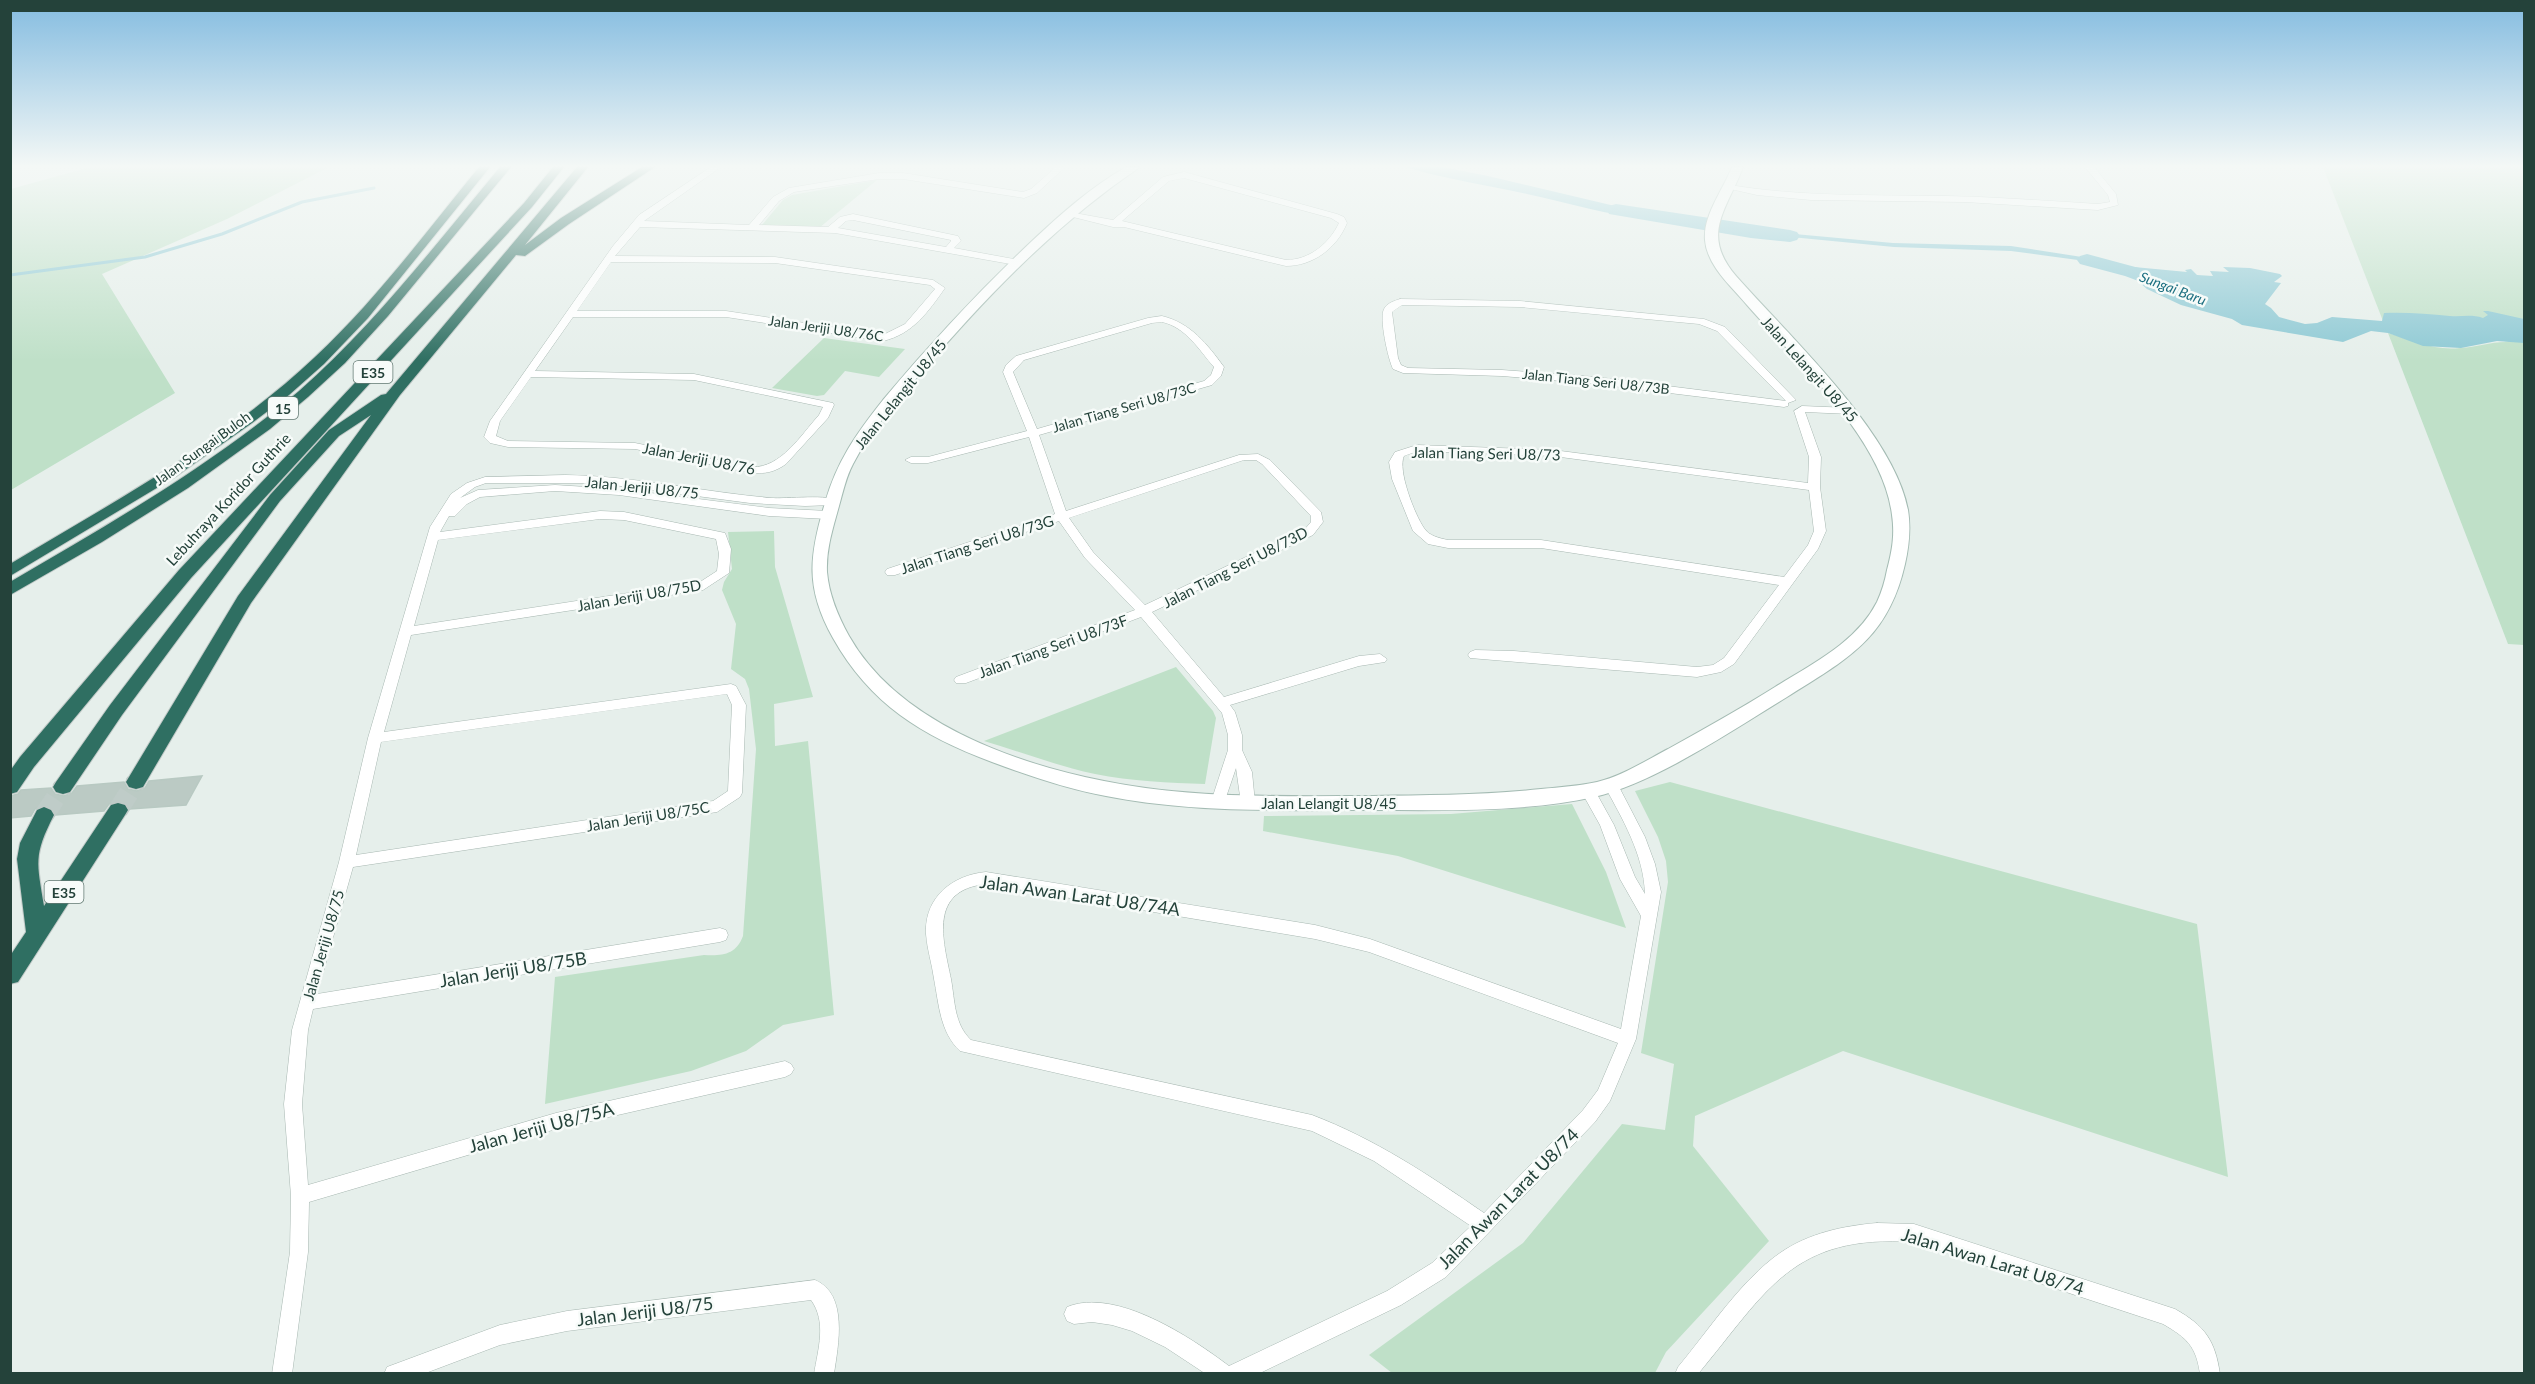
<svg xmlns="http://www.w3.org/2000/svg" width="2535" height="1384" font-family="Lato,sans-serif">
  <rect width="100%" height="100%" fill="#e6efeb"/>
  <g fill="#bfe0c8">
    <polygon points="90,167 329,167 227,219 102,274 175,393 11,490 11,189"/>
    <path d="M 2323,167 L 2524,167 L 2524,645 L 2508,644 L 2388,333 C 2412,340 2434,351 2460,348 C 2478,347 2492,341 2510,342 L 2383,321 Z"/>
    <polygon points="877,180 819,228 762,225 783,200 792,195"/>
    <polygon points="824,338 905,349 879,377 845,371 824,395 817,396 772,388"/>
    <path d="M 774,531 L 775,567 L 813,697 L 774,704 L 775,746 L 808,741 L 834,1015 L 783,1025 L 746,1051 L 691,1071 L 545,1104 L 555,977 L 704,955 C 722,956 736,955 743,936 L 756,749 L 749,689 L 745,679 L 731,669 L 736,624 L 722,590 L 724,582 L 732,569 L 728,532 Z"/>
    <path d="M 1176,667 L 1213,711 L 1216,718 L 1205,784 C 1169,783 1131,781 1095,774 C 1057,766 1021,752 984,741 Z"/>
    <polygon points="1670,782 2197,924 2228,1177 1843,1051 1695,1116 1693,1146 1769,1241 1666,1352 1655,1373 1392,1373 1369,1355 1523,1243 1622,1124 1665,1130 1674,1064 1641,1053 1668,882 1666,861 1658,837 1635,791"/>
    <polygon points="1572,804 1606,872 1626,928 1398,856 1263,831 1264,816 1451,814"/>
  </g>
  <g fill="#8ec9d4">
    <path d="M 1405,167 L 1443,167 L 1488,176 L 1653,215 L 1653,219 C 1609,216 1569,203 1527,194 C 1486,185 1445,179 1405,167 Z"/>
    <polygon points="1751,230 1893,243 2011,246 2082,257 2125,268 2123,271 2078,260 2011,251 1894,247 1751,233"/>
    <path d="M 2134,267 L 2187,272 L 2185,270 L 2191,269 L 2197,275 L 2213,276 L 2210,271 L 2229,272 L 2223,267 L 2250,268 L 2280,274 L 2282,276 L 2274,282 L 2281,283 L 2265,304 L 2271,308 L 2279,317 L 2305,324 L 2317,323 L 2332,317 L 2382,321 L 2384,313 C 2406,312 2428,314 2450,316 C 2462,317 2471,314 2483,318 L 2488,315 L 2483,311 L 2488,311 L 2524,319 L 2524,343 L 2497,341 L 2461,348 L 2423,346 L 2388,333 L 2371,331 L 2343,342 L 2242,325 L 2232,319 L 2181,305 L 2147,289 L 2132,276 Z"/>
  </g>
  <g fill="none" stroke-linecap="round" stroke-linejoin="round">
    <polyline stroke="#8ec9d4" stroke-width="3" points="10,275 145,257 222,234 302,202 374,188"/>
    <g fill="#8ec9d4" fill-rule="evenodd">
      <polygon points="1616,204 1790,230 1797,232 1800,236 1797,240 1790,242 1751,238 1609,214 1607,210 1609,206"/>
      <polygon points="2087,254 2139,268 2175,282 2178,286 2175,290 2168,292 2125,276 2080,264 2077,260 2080,256"/>
    </g>
  </g>
  <polygon fill="#bbcac4" stroke="#b8c9c2" stroke-width="1.5" points="202,776 186,805 130,809 126,803 117,801 109,804 104,811 56,815 52,808 43,805 35,809 31,816 10,818 10,796 18,794 21,790 51,788 55,794 64,796 72,793 77,786 124,782 128,789 137,791 145,788 149,781"/>
  <g fill="none" stroke-linecap="round" stroke-linejoin="round">
    <g stroke="#bfccc8" stroke-width="20" stroke-dasharray="20 10" stroke-linecap="butt">
      <polyline points="118,810 136,782"/>
      <polyline points="44,815 63,787"/>
    </g>
    <g stroke="#a8b8b2" stroke-width="1">
      <g id="street">
        <path d="M 711,167 L 721,167 L 644,221 L 749,225 L 773,197 L 789,188 L 879,173 L 903,173 L 1023,192 L 1031,189 L 1056,167 L 1065,167 L 1037,193 L 1024,198 L 903,179 L 879,179 L 794,192 L 779,201 L 759,225 L 828,227 L 840,217 L 853,214 L 958,236 L 961,241 L 954,248 L 1019,260 L 1019,264 L 1016,265 L 835,233 L 640,227 L 615,256 L 775,257 L 933,280 L 945,288 C 928,312 913,334 883,341 L 726,317 L 573,317 L 535,371 L 694,374 L 833,403 L 834,405 L 828,418 L 786,464 C 775,472 765,474 752,473 L 635,449 L 508,447 L 490,443 L 484,437 L 490,421 L 613,246 L 639,215 ZM 853,220 L 951,240 L 951,241 L 946,247 L 838,228 L 846,221 ZM 611,262 L 775,263 L 930,285 L 935,289 L 905,324 L 883,335 L 726,311 L 577,311 ZM 531,377 L 694,380 L 823,407 L 819,415 C 801,435 781,468 752,467 L 635,443 L 508,441 L 496,436 L 500,421 Z"/>
        <path d="M 2085,167 L 2094,167 L 2116,194 L 2118,205 L 2098,210 L 1965,202 L 1811,200 L 1757,195 L 1726,188 L 1730,185 C 1802,197 1873,195 1946,196 C 1997,197 2047,201 2098,204 L 2110,202 L 2108,195 Z"/>
        <path d="M 1184,172 L 1337,214 L 1344,217 L 1347,223 C 1337,248 1313,266 1286,266 L 1124,227 L 1113,227 L 1065,215 L 1069,212 L 1113,220 L 1163,177 ZM 1184,178 L 1331,218 L 1339,223 C 1329,244 1309,260 1286,260 L 1122,221 L 1169,181 Z"/>
        <path d="M 1400,299 L 1520,301 L 1704,319 L 1725,327 L 1796,400 L 1788,403 L 1788,406 L 1784,407 L 1596,384 L 1502,376 L 1403,373 L 1393,369 C 1388,359 1379,318 1384,309 C 1387,303 1394,301 1400,299 ZM 1402,305 L 1520,307 L 1699,324 L 1717,331 L 1786,401 L 1596,377 L 1502,370 L 1408,368 L 1401,365 L 1398,358 L 1392,312 Z"/>
        <path d="M 1162,316 C 1191,323 1207,344 1224,367 L 1221,376 L 1212,385 L 1039,435 L 1066,511 L 1239,455 L 1258,454 L 1270,460 L 1321,512 L 1323,522 L 1313,535 L 1152,612 L 1224,697 L 1359,656 L 1380,654 L 1387,659 L 1385,662 L 1359,666 L 1230,705 L 1235,712 L 1242,735 L 1242,750 L 1252,772 L 1255,803 L 1253,807 L 1243,807 L 1241,803 L 1236,768 L 1223,806 L 1213,806 L 1211,802 L 1228,750 L 1228,735 L 1222,713 L 1141,617 L 966,683 L 956,683 L 954,680 L 956,677 L 1135,610 L 1085,558 L 1059,521 L 895,575 L 887,575 L 885,572 L 887,569 L 1055,514 L 1029,437 L 928,463 L 911,463 L 905,460 L 911,457 L 928,457 L 1027,431 L 1003,372 L 1006,365 L 1016,356 L 1148,318 ZM 1162,322 C 1186,327 1199,350 1214,367 L 1211,375 L 1204,381 L 1037,429 L 1013,372 L 1024,360 L 1152,323 ZM 1244,460 L 1256,460 L 1262,464 L 1311,516 L 1311,522 L 1305,529 L 1145,605 L 1093,552 L 1069,518 Z"/>
        <path d="M 1802,406 L 1850,408 L 1855,411 L 1850,414 L 1805,412 L 1821,457 L 1820,487 L 1826,531 L 1818,549 L 1734,664 L 1721,672 L 1697,677 L 1470,658 L 1468,655 L 1470,652 L 1475,650 L 1514,651 L 1697,667 L 1713,665 L 1724,658 L 1779,585 L 1541,548 L 1448,548 L 1428,544 L 1413,531 L 1392,479 L 1389,462 L 1395,452 L 1417,445 L 1553,450 L 1808,483 L 1809,457 L 1794,411 ZM 1418,451 L 1553,456 L 1809,490 L 1814,531 L 1808,545 L 1784,577 L 1541,540 L 1448,540 C 1439,538 1429,536 1424,528 C 1415,515 1397,470 1404,456 Z"/>
        <path d="M 565,475 C 635,476 702,492 771,498 C 785,499 831,494 839,501 L 833,505 L 805,506 L 750,503 L 598,483 L 486,483 L 475,487 L 460,498 L 478,490 L 555,485 L 619,489 L 769,508 L 828,511 L 834,515 L 828,519 L 769,516 L 619,495 L 555,491 L 480,497 L 467,504 L 455,516 L 449,516 L 440,532 L 600,511 L 624,512 L 725,533 L 731,549 L 729,573 L 703,590 L 411,635 L 384,732 L 731,684 L 736,686 L 746,705 L 742,793 L 740,797 L 717,812 L 353,867 L 317,994 L 720,928 L 726,930 L 728,935 L 726,940 L 720,942 L 313,1009 L 308,1030 L 302,1104 L 308,1185 L 556,1113 L 785,1061 L 791,1064 L 794,1069 L 791,1074 L 785,1077 L 556,1129 L 309,1202 L 308,1252 L 292,1374 L 272,1374 L 290,1252 L 291,1196 L 284,1104 L 292,1030 L 339,862 L 368,738 L 430,527 L 451,494 L 467,483 L 485,477 ZM 600,519 L 624,520 L 716,539 L 719,554 L 717,571 L 700,582 L 414,626 L 438,540 ZM 727,694 L 732,705 L 728,791 L 713,801 L 356,855 L 381,742 Z"/>
        <path d="M 1611,780 L 1616,781 L 1645,837 L 1655,864 L 1661,892 L 1636,1039 L 1610,1101 L 1595,1122 L 1446,1277 L 1401,1305 L 1258,1374 L 1206,1374 L 1165,1347 L 1132,1331 L 1112,1325 L 1092,1322 L 1074,1324 L 1067,1321 L 1064,1314 L 1067,1307 C 1116,1287 1192,1338 1229,1366 L 1387,1291 L 1432,1263 L 1471,1226 L 1374,1161 L 1312,1131 L 960,1051 C 940,1032 939,1005 934,979 C 932,964 927,949 926,934 C 924,898 952,875 986,872 L 1315,925 L 1370,939 L 1621,1029 L 1641,916 L 1620,879 L 1600,825 L 1581,791 L 1583,787 L 1593,787 L 1614,825 L 1635,877 L 1645,894 C 1644,855 1622,818 1604,785 L 1606,781 ZM 986,884 L 1315,939 L 1369,952 L 1618,1043 L 1598,1090 L 1583,1110 L 1484,1213 C 1429,1175 1375,1139 1312,1115 L 971,1040 C 954,1024 955,1001 951,979 C 943,940 928,890 986,884 Z"/>
        <path d="M 1877,1223 L 1914,1224 L 2175,1309 C 2205,1326 2215,1340 2220,1374 L 2200,1374 C 2196,1346 2187,1338 2163,1324 L 1914,1242 C 1792,1234 1768,1290 1698,1374 L 1675,1374 L 1678,1367 C 1709,1330 1741,1280 1780,1253 C 1809,1233 1843,1226 1877,1223 Z"/>
        <path d="M 815,1280 C 849,1294 838,1346 834,1374 L 814,1374 C 818,1349 827,1322 811,1300 L 567,1331 L 500,1345 L 423,1374 L 384,1374 L 387,1367 L 500,1325 L 567,1311 Z"/>
      </g>
    </g>
    <g stroke="#a4bbb3" stroke-width="2">
      <path id="secondary" d="M 1126,167 L 1140,167 C 1056,224 986,297 920,374 C 896,402 870,431 853,464 C 846,477 843,492 839,506 C 833,528 826,549 827,572 C 829,595 838,616 849,636 C 897,721 1012,763 1104,781 C 1192,799 1284,796 1373,796 C 1429,795 1485,795 1541,789 C 1560,787 1579,786 1597,782 C 1622,776 1645,761 1668,749 C 1704,729 1740,709 1775,687 C 1812,664 1857,642 1877,602 C 1882,591 1885,581 1887,570 C 1892,551 1895,535 1892,515 C 1883,439 1796,361 1747,305 C 1732,287 1707,266 1705,240 C 1703,215 1723,190 1732,167 L 1743,167 C 1727,210 1700,234 1736,276 C 1788,335 1894,433 1908,510 C 1911,529 1909,546 1905,564 C 1888,639 1847,659 1787,697 C 1733,730 1655,783 1594,797 C 1521,813 1441,810 1367,810 C 1280,810 1192,813 1106,796 C 1067,789 1029,776 992,762 C 922,736 870,704 833,638 C 805,588 809,556 825,503 C 837,461 856,434 883,400 C 930,344 979,291 1032,241 C 1061,214 1091,187 1126,167 Z"/>
    </g>
    <g stroke="#c2cac8" stroke-width="2">
      <g id="highway">
        <path d="M 479,167 L 490,167 L 368,318 L 324,364 L 289,395 L 252,423 L 175,477 L 10,576 L 10,564 C 115,501 226,441 315,357 C 376,300 426,232 479,167 Z"/>
        <path d="M 500,167 L 511,167 L 388,316 L 345,363 L 308,397 L 270,429 L 188,488 L 102,542 L 10,595 L 10,582 C 109,524 211,466 299,391 C 374,325 436,244 500,167 Z"/>
        <polygon points="553,167 564,167 532,207 191,578 34,767 17,792 10,794 10,771 20,757 179,570 524,203"/>
        <polygon points="577,167 588,167 525,245 561,218 642,167 655,167 569,224 525,256 516,255 400,395 251,603 143,787 136,789 129,787 126,782 238,596 371,415 339,436 280,501 122,715 70,792 63,794 56,792 53,787 56,782 110,705 270,495 329,430 381,395 386,394"/>
        <path d="M 118,803 L 125,805 L 128,810 L 125,815 L 18,982 L 10,984 L 10,956 L 26,932 L 17,859 L 20,843 L 37,810 L 44,807 L 51,810 L 54,815 C 33,856 37,862 44,906 L 111,805 Z"/>
      </g>
    </g>
    <use href="#street" fill="#fff" fill-rule="evenodd"/>
    <use href="#secondary" fill="#fff" fill-rule="evenodd"/>
    <use href="#highway" fill="#2f6f62" fill-rule="evenodd"/>
  </g>
  <linearGradient id="sky" x2="0" y2="1"><stop stop-color="#84bce0"/><stop offset="0.46" stop-color="#f4f8f6"/><stop offset="1" stop-color="#f4f8f6" stop-opacity="0"/></linearGradient>
  <rect width="2535" height="361" fill="url(#sky)"/>
  <g text-anchor="middle" dominant-baseline="central" stroke-width="5" stroke-linejoin="round" paint-order="stroke">
    <g font-size="14" font-style="italic" fill="#1c6f80" stroke="#f7fbf9">
      <text transform="translate(2173 288) rotate(21)">Sungai Baru</text>
    </g>
    <g font-size="14" fill="#24423a" stroke="#f7fbf9">
      <text transform="translate(826 328) rotate(8)">Jalan Jeriji U8/76C</text>
      <text transform="translate(1596 381) rotate(6)">Jalan Tiang Seri U8/73B</text>
      <text transform="translate(1124 407) rotate(-16)">Jalan Tiang Seri U8/73C</text>
      <text transform="translate(202 448) rotate(-36)">Jalan Sungai Buloh</text>
    </g>
    <g fill="#f7fbf9" stroke="#637a73" stroke-width="1.5">
      <rect x="353.5" y="361" width="39" height="22" rx="4.5"/>
      <rect x="268" y="397" width="30" height="22" rx="4.5"/>
      <rect x="44.5" y="881" width="39" height="22" rx="4.5"/>
    </g>
    <g font-size="14" font-weight="bold" fill="#24423a">
      <text x="373" y="372">E35</text>
      <text x="283" y="408">15</text>
      <text x="64" y="892">E35</text>
    </g>
    <g font-size="15" fill="#24423a" stroke="#f7fbf9">
      <text transform="translate(1810 369) rotate(48)">Jalan Lelangit U8/45</text>
      <text transform="translate(900 394) rotate(-51)">Jalan Lelangit U8/45</text>
      <text transform="translate(1486 453) rotate(1)">Jalan Tiang Seri U8/73</text>
      <text transform="translate(699 458) rotate(11)">Jalan Jeriji U8/76</text>
      <text transform="translate(642 487) rotate(6)">Jalan Jeriji U8/75</text>
      <text transform="translate(228 499) rotate(-47)">Lebuhraya Koridor Guthrie</text>
      <text transform="translate(977 544) rotate(-18)">Jalan Tiang Seri U8/73G</text>
      <text transform="translate(1235 567) rotate(-27)">Jalan Tiang Seri U8/73D</text>
      <text transform="translate(639 595) rotate(-10)">Jalan Jeriji U8/75D</text>
      <text transform="translate(1053 646) rotate(-20)">Jalan Tiang Seri U8/73F</text>
      <text x="1329" y="803">Jalan Lelangit U8/45</text>
      <text transform="translate(648 816) rotate(-9)">Jalan Jeriji U8/75C</text>
      <text transform="translate(323 945) rotate(-74)">Jalan Jeriji U8/75</text>
    </g>
    <g font-size="18" fill="#24423a" stroke="#f7fbf9">
      <text transform="translate(1080 895) rotate(8)">Jalan Awan Larat U8/74A</text>
      <text transform="translate(513 969) rotate(-9)">Jalan Jeriji U8/75B</text>
      <text transform="translate(541 1127) rotate(-15)">Jalan Jeriji U8/75A</text>
      <text transform="translate(1508 1198) rotate(-45)">Jalan Awan Larat U8/74</text>
      <text transform="translate(1993 1261) rotate(17)">Jalan Awan Larat U8/74</text>
      <text transform="translate(645 1311) rotate(-7)">Jalan Jeriji U8/75</text>
    </g>
  </g>
  <rect width="2535" height="1384" fill="none" stroke="#24423a" stroke-width="24"/>
</svg>
